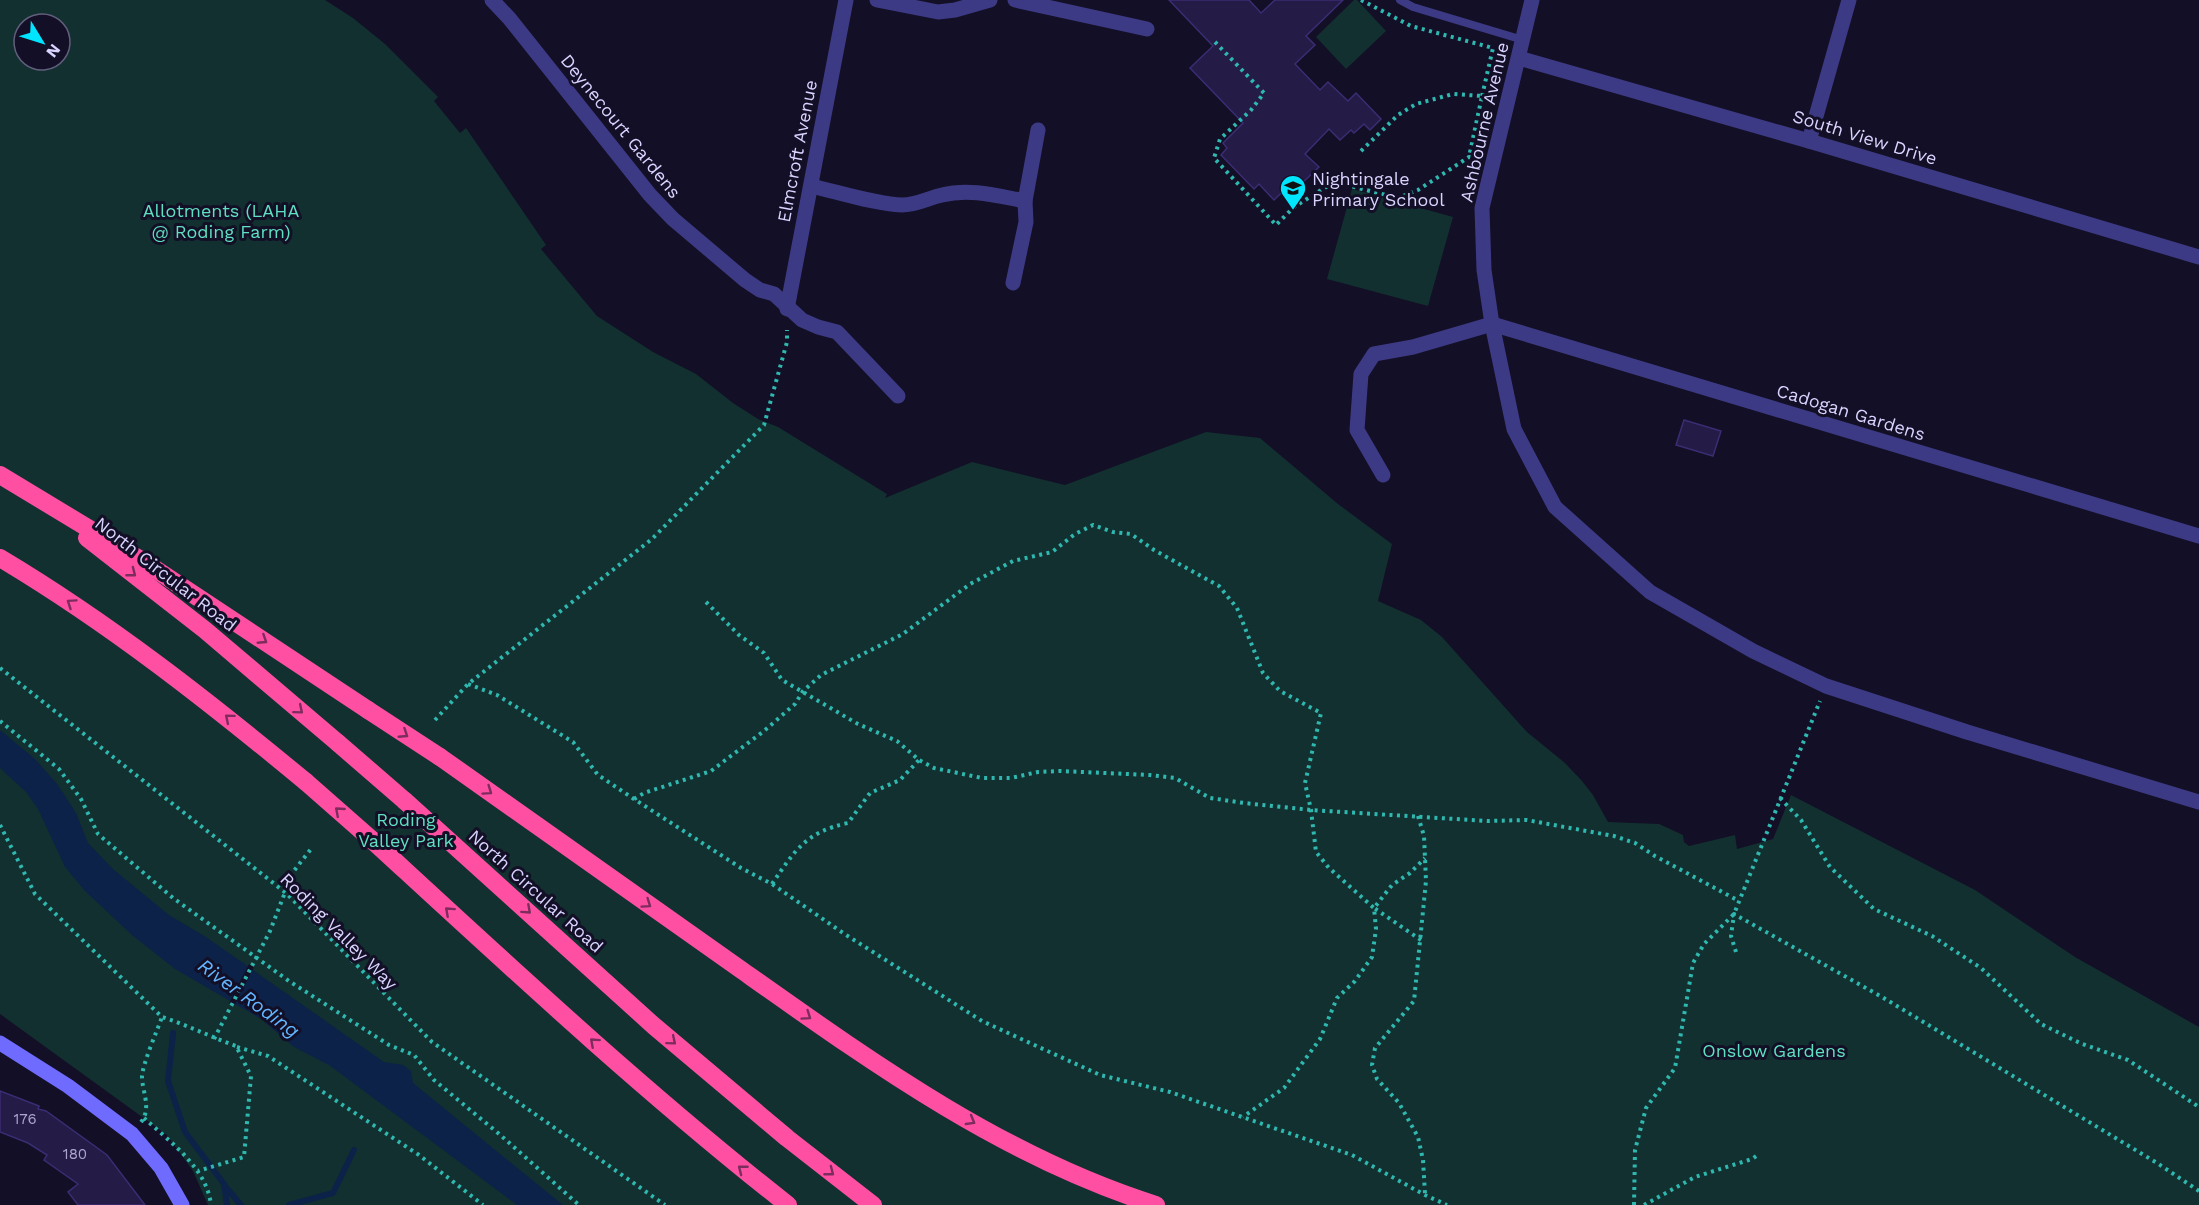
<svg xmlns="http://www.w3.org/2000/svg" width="2199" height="1205" font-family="'Work Sans',sans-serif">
  <rect width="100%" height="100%" fill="#130f26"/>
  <g fill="#12302f" fill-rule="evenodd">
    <path d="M 0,0 L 325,0 L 353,18 L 385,44 L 438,97 L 434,101 L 460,133 L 466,128 L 546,245 L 541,249 L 597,316 L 653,352 L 696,374 L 733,403 L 758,419 L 778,427 L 887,494 L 885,498 L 972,462 L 1065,485 L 1206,432 L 1260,438 L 1338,504 L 1392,544 L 1378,601 L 1421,620 L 1442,637 L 1527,732 L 1565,763 L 1582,781 L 1593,795 L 1608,822 L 1659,824 L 1683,835 L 1684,842 L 1689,846 L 1735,835 L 1737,849 L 1773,839 L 1791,795 L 1975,890 L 2075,957 L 2199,1027 L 2199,1205 L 208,1205 L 193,1171 L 167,1135 L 0,1014 ZM 24,24 L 60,24 L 60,60 L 24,60 Z"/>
    <polygon points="1354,0 1357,0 1386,31 1346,69 1316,37"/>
    <polygon points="1352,189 1453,217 1428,306 1327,279"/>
  </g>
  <polygon fill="#0c2248" points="0,730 35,759 58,785 76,813 88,843 114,870 169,915 206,937 384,1062 403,1065 411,1071 413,1083 563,1205 517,1205 329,1065 294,1047 261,1019 175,969 132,935 85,891 65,867 38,809 26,792 0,768"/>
  <polygon fill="#130f26" points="249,964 254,967 234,1006 229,1003"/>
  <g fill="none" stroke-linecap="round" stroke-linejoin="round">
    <g stroke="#0c2248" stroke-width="6">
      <polyline points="173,1033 168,1081 185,1132 224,1184 227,1205"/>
      <polyline points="224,1185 241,1205"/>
      <polyline points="289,1205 333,1193 354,1150"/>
    </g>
  </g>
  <g fill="#241b47" stroke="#3b2d73" stroke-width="1.5">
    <polygon points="1169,0 1249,0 1261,13 1275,0 1343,0 1306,36 1315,45 1295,64 1320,90 1328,82 1348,101 1356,93 1381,119 1370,130 1364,124 1354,133 1351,130 1340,140 1329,129 1305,154 1319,167 1298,187 1293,182 1274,200 1259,184 1254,189 1221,155 1227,148 1223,143 1243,123 1190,68 1213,46"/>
    <polygon points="1684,420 1721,431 1713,456 1676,445"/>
    <polygon points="0,1091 39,1106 38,1109 46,1111 107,1155 145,1205 78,1205 68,1192 78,1184 44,1160 47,1155 28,1143 0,1132"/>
  </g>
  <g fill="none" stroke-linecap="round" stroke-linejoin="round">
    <g stroke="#2fb8b0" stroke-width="4" stroke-dasharray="3 4.5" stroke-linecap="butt">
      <polyline points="1361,0 1411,26 1493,48 1482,96"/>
      <polyline points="1215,42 1264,93 1251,110 1220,139 1214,158 1276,225 1294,207 1334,182 1398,198 1418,190 1469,157 1478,159"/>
      <polyline points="1361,151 1398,115 1416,104 1453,94 1482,96 1469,157"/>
      <polyline points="706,602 739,635 764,653 782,680 858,724 897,741 919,760 934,768 982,778 1011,778 1038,772 1060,771 1150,775 1175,778 1210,798 1244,803 1311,810 1487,821 1527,820 1559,826 1614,836 1635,843 1655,856 1739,901"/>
      <polyline points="0,668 286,893 432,1042 665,1205"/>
      <polyline points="468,684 497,695 573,742 598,775 634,799 741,868 772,884 843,933 982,1021 1100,1075 1170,1092 1352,1155 1425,1195 1447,1205"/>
      <polyline points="435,720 468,684 652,539 764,425 787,342 787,330"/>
      <polyline points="0,721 59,769 81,799 98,834 173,898 289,981 389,1045 414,1055 434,1080 498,1133 579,1205"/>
      <polyline points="1780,798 1801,820 1830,867 1874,909 1932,936 1981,968 2041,1024 2080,1043 2128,1060 2199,1107"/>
      <polyline points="634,799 644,793 711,771 764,731 795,704 803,691 821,675 903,634 970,584 1013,561 1052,552 1075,534 1093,525 1113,532 1131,534 1154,550 1219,586 1237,608 1263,673 1280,691 1321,713 1305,783 1311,810 1316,852 1329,868 1374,908 1376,929 1372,957 1355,981 1337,998 1320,1039 1284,1088 1243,1117"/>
      <polyline points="1418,816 1424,836 1426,881 1414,1001 1375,1048 1372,1065 1377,1079 1399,1103 1418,1137 1423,1160 1425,1194"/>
      <path d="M 0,825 L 35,894 L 162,1017 C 187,1025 211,1037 236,1046 L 251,1076 L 244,1157 L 198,1171"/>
      <path d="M 772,884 C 795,850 806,832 848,823 L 870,793 L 900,780 L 919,760"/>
      <polyline points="1421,940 1374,908 1392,885 1410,873 1425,858"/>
      <polyline points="1736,952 1731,936 1734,914 1882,997 2157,1163 2199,1191"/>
      <polyline points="214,1039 270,931 293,872 311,849"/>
      <polyline points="237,1047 268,1056 419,1155 483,1205"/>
      <path d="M 144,1118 C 170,1142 207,1168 211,1205"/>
      <path d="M 141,1122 C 152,1108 142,1092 142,1076 C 143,1063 157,1031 162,1017"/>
      <polyline points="1634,1205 1635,1150 1646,1108 1675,1068 1693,963 1704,944 1734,914 1820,701"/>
      <polyline points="1644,1205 1695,1177 1752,1159 1759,1154"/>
    </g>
    <polyline stroke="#3d3a85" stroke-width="8" points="1400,0 1413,7 1523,40"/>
    <g stroke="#3d3a85" stroke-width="15">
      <polyline points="492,0 509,18 650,195 673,219 745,280 760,290 774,294 802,320 818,327 837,332 898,396"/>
      <polyline points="877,0 938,12 955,10 990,0"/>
      <polyline points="1015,0 1147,29"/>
      <polyline points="1532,0 1482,208 1484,270 1492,324 1514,429 1555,507 1650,592 1753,651 1826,686 1967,732 2199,802"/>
      <polyline points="1519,58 1809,141 2199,257"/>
      <polyline points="1809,141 1849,0"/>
      <path d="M 811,186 C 838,192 875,204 902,205 C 917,205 928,198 942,195 C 970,188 998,196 1025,201"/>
      <polyline points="1013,283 1026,222 1025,201 1038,130"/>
      <polyline points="787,309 846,0"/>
      <polyline points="1492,324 2199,536"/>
      <polyline points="1383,475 1357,430 1361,374 1374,354 1413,347 1492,324"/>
    </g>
    <polyline stroke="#6f6bff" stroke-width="15" points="0,1043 68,1086 132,1134 161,1168 182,1205"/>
    <g stroke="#ff4fa3" stroke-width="18">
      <polyline points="0,475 149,565 368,710"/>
      <polyline points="87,538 205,630 338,743"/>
      <path d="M 0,558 C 109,623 208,701 306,782"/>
      <path d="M 440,757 C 540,828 640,899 740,969 C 870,1061 1003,1157 1156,1205"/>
      <polyline points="405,801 654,1026 787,1138 873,1205"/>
      <path d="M 372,840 C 508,965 643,1091 788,1205"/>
    </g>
    <g stroke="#ff4fa3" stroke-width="18">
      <polyline points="368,710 440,757"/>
      <polyline points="338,743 405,801"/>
      <polyline points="306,782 372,840"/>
    </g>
  </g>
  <defs><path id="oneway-chevron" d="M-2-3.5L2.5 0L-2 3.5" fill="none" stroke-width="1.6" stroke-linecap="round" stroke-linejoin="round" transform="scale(1.5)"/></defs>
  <g stroke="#7d2c5e">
    <use href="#oneway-chevron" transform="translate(132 573) rotate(38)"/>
    <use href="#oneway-chevron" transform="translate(71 603) rotate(-146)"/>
    <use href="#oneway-chevron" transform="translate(263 640) rotate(33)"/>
    <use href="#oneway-chevron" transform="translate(299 710) rotate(40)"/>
    <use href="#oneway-chevron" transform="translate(229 718) rotate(-140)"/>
    <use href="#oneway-chevron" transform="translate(404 734) rotate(33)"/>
    <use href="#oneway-chevron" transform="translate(488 791) rotate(35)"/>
    <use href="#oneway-chevron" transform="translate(339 811) rotate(-139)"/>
    <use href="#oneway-chevron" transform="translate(647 904) rotate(35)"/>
    <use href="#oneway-chevron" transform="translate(527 910) rotate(42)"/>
    <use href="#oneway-chevron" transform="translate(449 911) rotate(-138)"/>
    <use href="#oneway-chevron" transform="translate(807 1016) rotate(35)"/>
    <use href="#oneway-chevron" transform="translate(672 1041) rotate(40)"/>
    <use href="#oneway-chevron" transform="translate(594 1042) rotate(-138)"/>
    <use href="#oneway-chevron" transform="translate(971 1121) rotate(30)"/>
    <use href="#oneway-chevron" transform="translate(742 1169) rotate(-142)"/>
    <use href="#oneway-chevron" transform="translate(830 1172) rotate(38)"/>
  </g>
  <defs>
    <g id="school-pin" transform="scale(1.35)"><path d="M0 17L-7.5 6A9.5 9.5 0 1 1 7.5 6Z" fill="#00e5ff" stroke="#130f26"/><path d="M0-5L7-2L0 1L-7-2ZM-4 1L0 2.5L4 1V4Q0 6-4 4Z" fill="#111"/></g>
  </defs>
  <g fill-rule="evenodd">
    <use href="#school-pin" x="1293" y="188"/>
  </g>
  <g text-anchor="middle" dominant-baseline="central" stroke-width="6" stroke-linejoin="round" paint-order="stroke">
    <g font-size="15" fill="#aca6d1">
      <text x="25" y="1119">176</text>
      <text x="75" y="1154">180</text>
    </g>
    <g font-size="18" fill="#d9d4ff" stroke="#130f26">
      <text transform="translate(1484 122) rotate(-77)">Ashbourne Avenue</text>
      <text transform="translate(621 126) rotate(51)">Deynecourt Gardens</text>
      <text transform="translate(1865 137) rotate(17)">South View Drive</text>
      <text transform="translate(797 151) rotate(-79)">Elmcroft Avenue</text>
      <text transform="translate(1851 412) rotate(17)">Cadogan Gardens</text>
      <text transform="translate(166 574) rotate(38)">North Circular Road</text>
      <text transform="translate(536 891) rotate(42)">North Circular Road</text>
      <text transform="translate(339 931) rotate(45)">Roding Valley Way</text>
    </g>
    <g font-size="18" fill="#d9d4ff" stroke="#130f26" text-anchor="start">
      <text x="1312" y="178">Nightingale<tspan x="1312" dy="21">Primary School</tspan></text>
    </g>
    <g font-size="18" fill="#5fe0c0" stroke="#130f26">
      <text x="221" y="210">Allotments (LAHA<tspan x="221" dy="21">@ Roding Farm)</tspan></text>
      <text x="406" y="819">Roding<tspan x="406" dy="21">Valley Park</tspan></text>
      <text x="1774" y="1050">Onslow Gardens</text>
    </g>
    <g font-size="20" font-style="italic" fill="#62b6ff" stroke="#130f26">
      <text transform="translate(249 998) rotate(36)">River Roding</text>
    </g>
  </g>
  <g transform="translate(42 42) rotate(128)"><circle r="28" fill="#130f26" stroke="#625e7d" stroke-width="1.5"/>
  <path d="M0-4.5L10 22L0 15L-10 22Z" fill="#00e5ff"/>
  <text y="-9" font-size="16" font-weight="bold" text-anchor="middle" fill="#d9d4ff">N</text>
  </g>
</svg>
